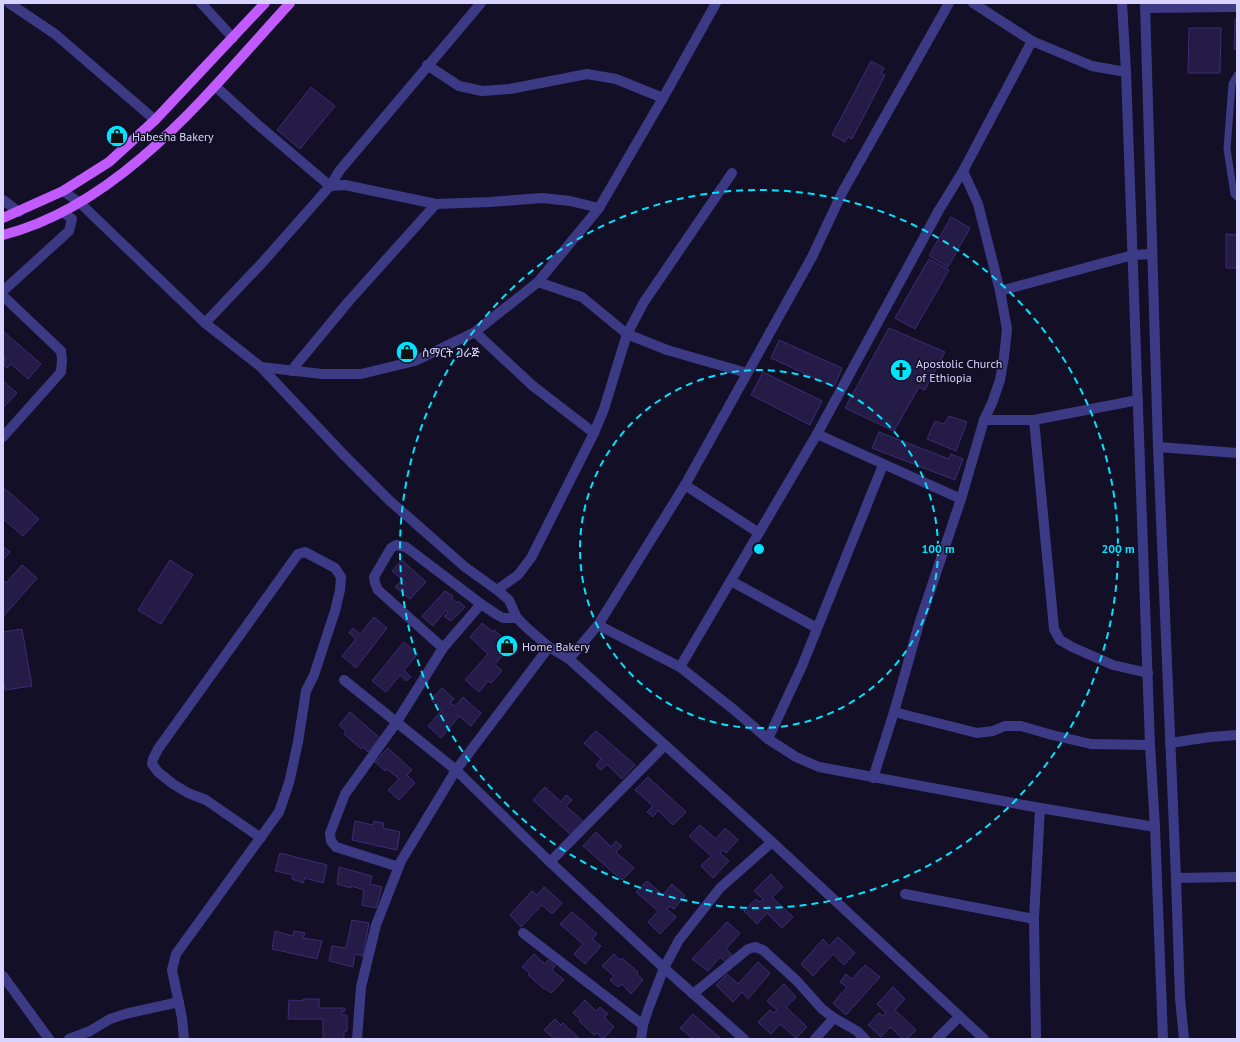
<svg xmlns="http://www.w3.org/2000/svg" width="1240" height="1042" font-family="'PT Sans','Noto Sans Ethiopic',sans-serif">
  <rect width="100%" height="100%" fill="#130f26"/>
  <g fill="#241b47" stroke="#3b2d73">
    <polygon points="1235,19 1237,19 1237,49 1234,49"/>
    <polygon points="1189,28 1221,28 1220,73 1188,73"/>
    <polygon points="871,61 884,68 881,73 885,75 852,139 848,137 845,142 832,135"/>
    <polygon points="311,87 335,106 300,149 277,130"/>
    <polygon points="951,217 970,228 948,267 929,256"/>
    <polygon points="1226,234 1237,235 1237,268 1226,268"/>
    <polygon points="929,259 949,270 915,329 895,318"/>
    <polygon points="889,328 945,352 925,390 919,387 894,431 845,408"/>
    <polygon points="3,331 41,364 28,379 11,364 7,368 3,364 5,359 3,357"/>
    <polygon points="779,340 842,368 834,387 771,358"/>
    <polygon points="763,372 822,401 810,425 751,395"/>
    <polygon points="3,381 17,393 3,408"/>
    <polygon points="949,416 967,422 956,451 927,439 935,421 944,424"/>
    <polygon points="879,432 949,459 951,454 963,459 955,480 872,448"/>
    <polygon points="3,487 39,519 23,536 3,519"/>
    <polygon points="3,546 10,552 3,560"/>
    <polygon points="170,560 193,575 161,624 138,610"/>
    <polygon points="402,560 426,582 410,599 395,587 400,582 404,585 406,583 392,571"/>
    <polygon points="22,565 37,578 3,617 3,580 6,583"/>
    <polygon points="445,591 453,596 452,598 456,603 458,601 465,607 451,621 444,616 448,612 446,610 433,626 422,616"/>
    <polygon points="374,617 387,628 356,668 342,656 356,639 349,633 353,628 360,634"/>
    <polygon points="482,623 493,632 494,630 506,640 505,642 510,647 495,664 502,671 491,683 488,681 479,692 465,680 488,654 470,637"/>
    <polygon points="22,629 32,686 5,690 3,680 3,632"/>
    <polygon points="404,642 418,654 404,670 411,677 406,681 400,675 386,692 372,681"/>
    <polygon points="442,688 454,699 450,703 455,706 463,697 481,713 471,726 459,716 441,738 428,726 442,710 431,700"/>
    <polygon points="350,712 380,738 368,752 363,747 361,749 344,734 346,731 339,725"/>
    <polygon points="596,731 635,765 622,779 607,764 601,770 596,765 601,759 584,743"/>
    <polygon points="388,748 412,770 407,775 415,783 399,800 388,790 399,779 387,769 385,771 375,762"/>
    <polygon points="648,777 686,812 673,825 658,810 653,817 647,812 653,806 635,790"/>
    <polygon points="545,787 561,802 566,795 572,800 566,806 584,822 571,835 533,800"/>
    <polygon points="355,821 373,825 374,821 384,823 383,828 400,832 397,850 352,840"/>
    <polygon points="700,825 716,839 725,828 738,840 726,853 723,850 720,853 729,861 713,878 701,866 711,856 689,836"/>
    <polygon points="596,832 611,847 616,841 622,846 616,852 634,868 622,880 583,846"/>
    <polygon points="280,853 327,865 323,883 305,878 303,883 292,879 293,875 275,871"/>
    <polygon points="339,867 372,876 370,884 382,887 376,908 362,905 364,890 351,886 351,888 337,884"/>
    <polygon points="771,874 783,887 772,897 793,917 782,928 767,913 757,924 744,911 756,899 760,902 763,899 754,891"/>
    <polygon points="647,881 663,895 672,884 685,896 674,909 670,906 667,909 676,917 660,934 648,922 658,911 636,892"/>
    <polygon points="544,887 562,903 552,914 542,905 521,927 510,915 532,891 537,895"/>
    <polygon points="572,912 597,934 592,939 601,946 585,964 574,954 583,944 560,924"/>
    <polygon points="352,920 369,923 363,956 355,954 353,967 329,961 332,946 346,948"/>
    <polygon points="727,922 740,933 726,949 732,955 726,962 720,957 708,971 692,959"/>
    <polygon points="275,931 293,936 294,931 305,933 303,938 322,941 317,959 272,949"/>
    <polygon points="838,937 855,953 844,965 833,954 813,976 801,964 823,939 829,946"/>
    <polygon points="534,954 545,964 548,960 555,966 552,970 564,980 551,993 545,988 544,989 528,975 530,973 522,967"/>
    <polygon points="614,954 620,960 622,958 638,972 637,974 643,980 631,994 622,984 618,987 610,980 614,976 602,966"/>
    <polygon points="758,962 770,973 748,999 742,992 733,1002 716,985 727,974 738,984"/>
    <polygon points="865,965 880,977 846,1015 833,1003 847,987 840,982 846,974 852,979"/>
    <polygon points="784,984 796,997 786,1007 807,1027 796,1038 780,1024 771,1034 758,1022 770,1010 773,1013 777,1010 767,1001"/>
    <polygon points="893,987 905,999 895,1010 916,1030 907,1039 903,1039 890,1027 881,1037 868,1025 879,1013 883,1016 886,1013 877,1004"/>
    <polygon points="303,999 319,999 319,1008 345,1008 345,1011 342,1011 342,1015 347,1015 347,1031 344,1032 344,1039 323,1039 323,1019 288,1019 289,1000 303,1001"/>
    <polygon points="585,1000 596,1011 600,1007 608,1014 604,1017 614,1027 603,1039 597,1033 594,1035 579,1021 580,1019 573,1013"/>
    <polygon points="693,1014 721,1039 693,1039 680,1028"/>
    <polygon points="555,1019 561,1025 563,1023 579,1038 554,1039 544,1030"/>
  </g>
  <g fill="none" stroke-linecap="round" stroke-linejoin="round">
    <polyline stroke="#3d3a85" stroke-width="7" points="1237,75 1232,84 1227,149 1234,194 1237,197"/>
    <g stroke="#3d3a85" stroke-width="10">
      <polyline points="9,3 55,34 155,120"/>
      <polyline points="201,3 233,38"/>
      <polyline points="973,3 1032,41 1092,66 1126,72"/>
      <polyline points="1122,3 1126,72 1150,745 1155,827 1163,1039"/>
      <polyline points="1145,3 1158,447 1176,878 1180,998 1184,1039"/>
      <polyline points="1145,8 1237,7"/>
      <polyline points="427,65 459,86 482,91 510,89 587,74 616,79 663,98"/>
      <polyline points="215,86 257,124 330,186 345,185 436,204 490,202 542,198 570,201 599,208"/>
      <polyline points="63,191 80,203 205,323 261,367 342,453 390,501 465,567 497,590 509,600 517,618 527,628 549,647 569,659 665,745 772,842 984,1039"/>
      <polyline points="3,200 19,212"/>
      <polyline points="538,282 582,297 627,334 667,350 747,373"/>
      <polyline points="3,291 69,231 72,219 63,212"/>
      <polyline points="1000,291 1133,255 1152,254"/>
      <polyline points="3,296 61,351 62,360 61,372 3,437"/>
      <polyline points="205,323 262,263 330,186 340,170 481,3"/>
      <polyline points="475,332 533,386 594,433"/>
      <polyline points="261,367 322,374 361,374 415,361 475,332 538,282 599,208 663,98 716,3"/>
      <polyline points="291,371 349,301 436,204"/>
      <polyline points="984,420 1034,420 1138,400"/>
      <polyline points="1034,420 1054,629 1060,640 1072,647 1113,665 1148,673"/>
      <polyline points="817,434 961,499"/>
      <polyline points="1158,447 1237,453"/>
      <polyline points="685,485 759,533"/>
      <polyline points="731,581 817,628"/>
      <polyline points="497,590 518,575 531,558 594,433 604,409 627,334 644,302 732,173"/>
      <polyline points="598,625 685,485 812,257 843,191 949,3"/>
      <polyline points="443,648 378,590 375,583 374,577 391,548 396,545 406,547 481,604 496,614 503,618 517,618"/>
      <polyline points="569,659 598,625 680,667 733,709 768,739 796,757 819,767 1040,808 1155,827"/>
      <polyline points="680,667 817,434 939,210 963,171 1032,41"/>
      <polyline points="344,680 456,770 550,862 664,968 744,1039"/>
      <polyline points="894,712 977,733 993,731 1005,726 1021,726 1052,735 1091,744 1150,745"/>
      <polyline points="768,739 802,666 883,465"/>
      <polyline points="1170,743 1210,737 1237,735"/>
      <polyline points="873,778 894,712 919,624 961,499 984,420 992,403 1000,380 1004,357 1007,329 1000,291 978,204 963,171"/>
      <polyline points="550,862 665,745"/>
      <polyline points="399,867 336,847 331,841 330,833 345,794 396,723 443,648 481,604"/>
      <polyline points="1176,878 1237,877"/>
      <polyline points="905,894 1034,919"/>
      <polyline points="523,933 643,1025"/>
      <polyline points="3,976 49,1039"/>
      <polyline points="693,994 748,949 755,947 763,950 797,981 822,1009 834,1018 857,1031 865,1039"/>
      <polyline points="1036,1037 1034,919 1040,808"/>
      <polyline points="69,1039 90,1031 110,1019 125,1014 179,1002"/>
      <polyline points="184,1039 182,1018 172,970 176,954 279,812 289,783 298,742 306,691 314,675 335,611 340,590 341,577 335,568 305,552 298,554 158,749 153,759 152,764 158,772 173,784 188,793 206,800 261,838"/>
      <polyline points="357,1039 361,987 376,925 401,861 456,770 549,647"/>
      <polyline points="641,1039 643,1025 649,1007 664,968 679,940 720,888 772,842"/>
      <polyline points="815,1039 834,1018"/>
      <polyline points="937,1039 959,1017"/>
    </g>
    <g stroke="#c25bff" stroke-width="10">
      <polyline points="3,218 63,191 109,162 155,120 265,3"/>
      <path d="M 3,235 C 122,205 211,89 290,3"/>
    </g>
  </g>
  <g fill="none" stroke="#00e5ff" stroke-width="2" stroke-dasharray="7 5">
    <circle cx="759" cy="549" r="179"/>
    <circle cx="759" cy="549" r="359"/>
  </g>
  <defs>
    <g id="shop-disc" transform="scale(1.15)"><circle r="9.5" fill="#00e5ff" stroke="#130f26"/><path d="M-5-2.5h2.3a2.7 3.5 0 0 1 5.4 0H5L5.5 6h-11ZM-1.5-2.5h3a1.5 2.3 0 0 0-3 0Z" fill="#111"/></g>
    <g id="church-disc" transform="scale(1.15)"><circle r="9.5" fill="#00e5ff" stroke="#130f26"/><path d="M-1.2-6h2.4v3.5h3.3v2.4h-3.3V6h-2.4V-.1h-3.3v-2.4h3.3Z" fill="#111"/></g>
  </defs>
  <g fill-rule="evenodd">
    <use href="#shop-disc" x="117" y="136"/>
    <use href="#shop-disc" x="407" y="352"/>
    <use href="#church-disc" x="901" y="370"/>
    <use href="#shop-disc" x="507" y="646"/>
  </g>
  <g text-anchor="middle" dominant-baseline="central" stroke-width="3" stroke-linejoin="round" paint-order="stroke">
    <g font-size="12" fill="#d9d4ff" stroke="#130f26" text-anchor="start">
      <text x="132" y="136">Habesha Bakery</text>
      <text x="422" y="352">ስማርት ጋራጅ</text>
      <text x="916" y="363">Apostolic Church<tspan x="916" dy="14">of Ethiopia</tspan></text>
      <text x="522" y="646">Home Bakery</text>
    </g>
  </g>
  <circle cx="759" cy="549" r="6" fill="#00e5ff" stroke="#130f26" stroke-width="2"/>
  <g font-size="12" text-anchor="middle" font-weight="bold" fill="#00e5ff" stroke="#130f26" stroke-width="3" stroke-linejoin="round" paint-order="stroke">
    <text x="938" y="553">100 m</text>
    <text x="1118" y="553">200 m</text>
  </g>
  <rect width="1240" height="1042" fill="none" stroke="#d9d4ff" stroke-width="8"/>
</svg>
